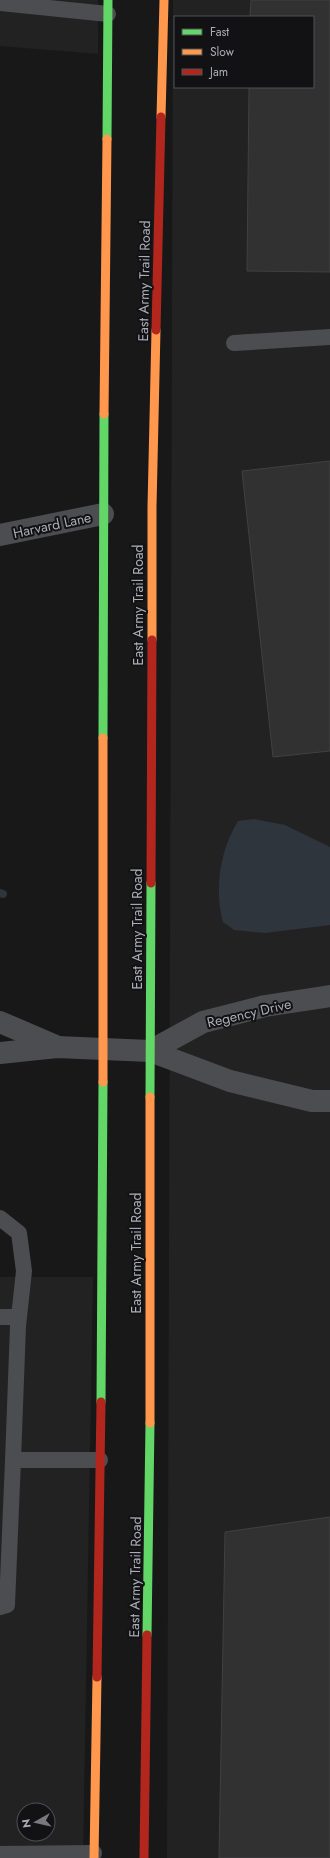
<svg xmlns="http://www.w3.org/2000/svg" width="330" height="1858" font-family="Jost,sans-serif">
  <rect width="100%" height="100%" fill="#181818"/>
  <g fill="#222223" fill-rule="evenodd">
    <polygon points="0,0 98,0 98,54 0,46"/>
    <path d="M 173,0 L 330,0 L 330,1858 L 167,1858 ZM 175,17 L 313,17 L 313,87 L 175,87 Z"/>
    <path d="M 0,1277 L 93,1277 L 83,1858 L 0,1858 ZM 24,1810 L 48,1810 L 48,1834 L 24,1834 Z"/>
  </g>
  <path fill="#2f353c" d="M 254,819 L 285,825 L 330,847 L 330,925 L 265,933 L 234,930 L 223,922 C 214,889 220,850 238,821 Z"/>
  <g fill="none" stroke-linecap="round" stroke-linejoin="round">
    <polyline stroke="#2f353c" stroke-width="8" points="0,893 3,894"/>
  </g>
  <g fill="#313132" stroke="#404144">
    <polygon points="251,0 330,0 330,272 247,271 249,87 313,87 313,17 250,17"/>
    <polygon points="330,461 330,751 273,757 242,471"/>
    <polygon points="330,1517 330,1858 219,1858 225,1532"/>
  </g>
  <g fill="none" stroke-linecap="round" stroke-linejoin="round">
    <g stroke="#4c4d50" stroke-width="16">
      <polyline points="0,3 108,14"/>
      <polyline points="234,343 330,337"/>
      <polyline points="0,1218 19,1233 24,1271 18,1326 13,1460 100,1460"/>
      <polyline points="0,1317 18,1317"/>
      <polyline points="0,1607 7,1605 13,1460"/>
      <polyline points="0,1854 94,1853"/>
    </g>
    <g stroke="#4c4d50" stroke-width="22">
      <polyline points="0,535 103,514"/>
      <polyline points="0,1022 56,1046"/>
      <polyline points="150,1051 203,1022 265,1006 330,996"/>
      <polyline points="0,1053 57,1047 150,1051 230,1081 312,1101 330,1101"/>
    </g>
    <g stroke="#63d668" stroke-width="9">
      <polyline points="107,139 108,0"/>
      <polyline points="103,738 104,414"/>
      <polyline points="150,1097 151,883"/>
      <polyline points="101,1402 103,1082"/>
      <polyline points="147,1635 150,1423"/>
    </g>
    <g stroke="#ff974d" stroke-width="9">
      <polyline points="161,117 164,0"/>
      <polyline points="104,414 107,139"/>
      <polyline points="152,640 152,507 156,330"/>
      <polyline points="103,738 103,1082"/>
      <polyline points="150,1097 150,1423"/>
      <polyline points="94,1858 97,1677"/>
    </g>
    <g stroke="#b3261e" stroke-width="9">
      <polyline points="156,330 161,117"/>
      <polyline points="151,883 152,640"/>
      <polyline points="97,1677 101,1402"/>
      <polyline points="144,1858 147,1635"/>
    </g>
  </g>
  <g text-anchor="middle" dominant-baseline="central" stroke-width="4" stroke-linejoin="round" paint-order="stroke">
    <g font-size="14" fill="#aaadb7" stroke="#121214">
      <text transform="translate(144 281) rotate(-89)">East Army Trail Road</text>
      <text transform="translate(52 525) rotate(-12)">Harvard Lane</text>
      <text transform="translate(138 605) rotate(-90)">East Army Trail Road</text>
      <text transform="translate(137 929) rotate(-90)">East Army Trail Road</text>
      <text transform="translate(249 1013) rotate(-13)">Regency Drive</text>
      <text transform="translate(136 1253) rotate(-90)">East Army Trail Road</text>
      <text transform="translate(135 1577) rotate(-89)">East Army Trail Road</text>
    </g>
  </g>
  <rect x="174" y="16" width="140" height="72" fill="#121214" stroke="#4f5055"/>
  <rect x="182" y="29" width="20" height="6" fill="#63d668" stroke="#4f5055"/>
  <text x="210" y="36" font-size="12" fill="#aaadb7">Fast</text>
  <rect x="182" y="49" width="20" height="6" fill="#ff974d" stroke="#4f5055"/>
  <text x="210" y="56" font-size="12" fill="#aaadb7">Slow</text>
  <rect x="182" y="69" width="20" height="6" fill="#b3261e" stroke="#4f5055"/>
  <text x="210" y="76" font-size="12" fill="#aaadb7">Jam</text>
  <g transform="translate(36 1822) rotate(262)"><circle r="19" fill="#121214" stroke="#4f5055"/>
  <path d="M0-3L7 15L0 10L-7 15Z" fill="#77797f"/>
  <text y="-6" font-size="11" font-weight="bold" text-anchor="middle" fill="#aaadb7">N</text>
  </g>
</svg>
